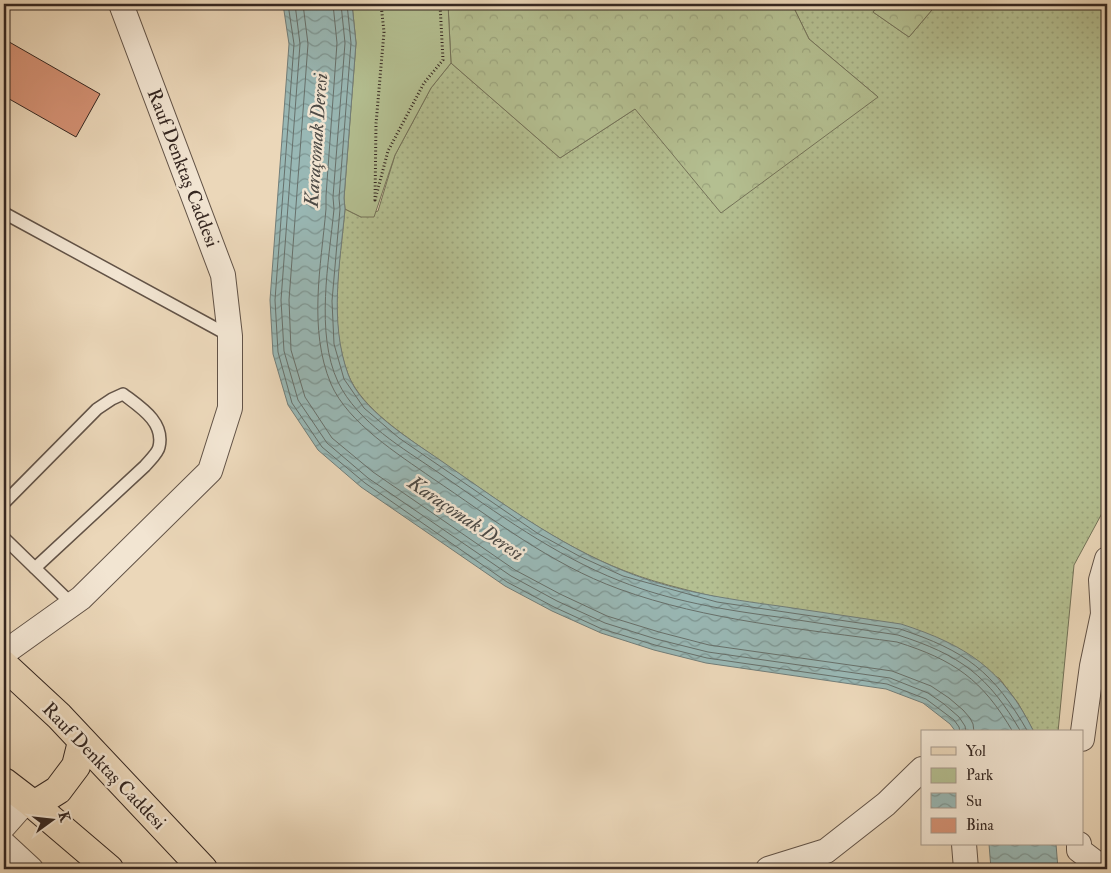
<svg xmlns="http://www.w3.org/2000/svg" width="1111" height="873" font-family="'IM FELL Double Pica',serif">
  <defs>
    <pattern id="grass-dots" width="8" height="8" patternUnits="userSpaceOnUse" patternTransform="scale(1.25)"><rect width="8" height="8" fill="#b4bf91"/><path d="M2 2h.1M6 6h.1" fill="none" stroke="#9ba47d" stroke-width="1.8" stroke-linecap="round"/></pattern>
    <pattern id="forest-crowns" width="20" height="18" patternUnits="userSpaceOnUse" patternTransform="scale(1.25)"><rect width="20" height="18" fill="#b4bf91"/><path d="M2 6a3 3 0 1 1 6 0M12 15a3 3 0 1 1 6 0" fill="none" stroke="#9ba47d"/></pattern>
    <pattern id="water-waves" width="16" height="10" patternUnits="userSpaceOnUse" patternTransform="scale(1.25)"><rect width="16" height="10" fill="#99b8b5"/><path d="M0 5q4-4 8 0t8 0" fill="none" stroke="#7e9693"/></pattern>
  </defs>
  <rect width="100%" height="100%" fill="#ebd7b9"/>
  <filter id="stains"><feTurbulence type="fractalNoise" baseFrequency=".004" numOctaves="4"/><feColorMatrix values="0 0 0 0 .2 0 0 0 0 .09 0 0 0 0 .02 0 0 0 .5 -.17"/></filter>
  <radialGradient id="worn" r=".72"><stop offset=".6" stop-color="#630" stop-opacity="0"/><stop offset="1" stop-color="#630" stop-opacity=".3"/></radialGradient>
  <path fill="url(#grass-dots)" stroke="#747359" d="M 792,4 L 880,4 L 873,12 L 909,37 L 937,4 L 1107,4 L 1107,504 L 1074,565 L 1058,732 L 1034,732 L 1018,703 L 999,678 C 913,653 828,629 742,604 C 703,593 663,586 625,571 C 557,545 498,500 439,460 C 410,439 361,409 348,374 C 328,322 340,264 345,209 L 361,217 L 378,211 L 395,155 L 431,88 L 451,63 L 560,158 L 635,109 L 878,97 L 809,39 Z"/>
  <g fill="url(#forest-crowns)" stroke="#747359">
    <polygon points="448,4 792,4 809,39 878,97 721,213 635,109 560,158 451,63"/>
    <polygon points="880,4 937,4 909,37 873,12"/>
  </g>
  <polygon fill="#b4bf91" stroke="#747359" points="352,4 448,4 451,63 431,88 395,155 374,217 361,217 345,209 344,198 356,43"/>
  <g fill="url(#water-waves)" stroke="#717e7a">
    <path d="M 283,4 L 352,4 L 356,43 L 344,198 L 345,209 C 340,264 329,321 348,374 C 360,409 411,440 440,460 C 499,501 557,544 624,571 C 673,591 727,599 779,606 C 820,612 860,618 901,624 C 966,645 1003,669 1034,732 L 956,732 L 950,724 L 923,703 L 886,689 L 706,663 L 654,650 L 601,633 L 552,611 L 505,586 L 361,487 L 318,450 L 288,405 L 273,354 L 270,300 L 289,44 Z"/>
    <polygon points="989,844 1056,844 1058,869 991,869"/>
  </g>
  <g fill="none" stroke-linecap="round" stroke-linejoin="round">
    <g stroke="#67706b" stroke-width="1">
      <polyline points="288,4 294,44 275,300 278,352 292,403 322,447 365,483 507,582 554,607 602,629 655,645 707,658 887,684 926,699 954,720 959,727 960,732"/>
      <polyline points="295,4 300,44 281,300 284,351 298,400 327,443 368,478 511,576 557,601 605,623 656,639 708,652 890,678 928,693 944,704 959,717 965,726 966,732"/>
      <polyline points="303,4 308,44 289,300 291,350 305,397 332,438 373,472 515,570 560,594 607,616 659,632 709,645 892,671 931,686 949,698 963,710 970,718 973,724 974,732"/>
      <path d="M 333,4 L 337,43 L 326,196 L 326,209 C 321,266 308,329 331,384 C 348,423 398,454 432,478 C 492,518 550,564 619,589 C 707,621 804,629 897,642 C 954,660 982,679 1013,732"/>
      <path d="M 341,4 L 345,43 L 333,197 L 334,209 C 329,261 315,333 338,382 C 358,423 403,448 439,473 C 497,513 554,555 620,581 C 670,601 725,610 778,617 C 818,623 858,629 898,635 C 960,655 988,675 1021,732"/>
      <path d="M 347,4 L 351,43 L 339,198 L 340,209 L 332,301 L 334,344 L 344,379 L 364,408 L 399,438 L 537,533 L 579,556 L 623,576 L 717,602 L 900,629 C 966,651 993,671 1028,732"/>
    </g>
  </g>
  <polygon fill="#d59275" stroke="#352721" points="4,39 100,94 76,137 4,96"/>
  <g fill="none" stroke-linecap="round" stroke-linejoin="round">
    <g stroke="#625347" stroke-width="14">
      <g id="lane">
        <polyline points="4,213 230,336"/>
        <path d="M 4,503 L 97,409 L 112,399 L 123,394 C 140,407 165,422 159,447 C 158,453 149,461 145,466 L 35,568"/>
        <polyline points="4,538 72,604"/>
      </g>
    </g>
    <g stroke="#625347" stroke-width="26">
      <g id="street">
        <polyline points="4,653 81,598 210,471 230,408 230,336 223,275 121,4"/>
        <polyline points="1082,739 1092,666 1103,614 1101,580 1107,559"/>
        <polyline points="4,826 27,800"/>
        <polyline points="4,844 31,869"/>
        <polyline points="964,844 966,869"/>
        <polyline points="1079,844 1079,850 1104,869"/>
        <polyline points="768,869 826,851 886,804 922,769"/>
      </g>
    </g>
    <g stroke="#352721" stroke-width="30">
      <g id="primary">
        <polyline points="4,665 59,716 203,869"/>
        <polyline points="4,782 34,805 109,869"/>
        <polyline points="34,805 58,790 76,766 82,742"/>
      </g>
    </g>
    <polyline stroke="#352721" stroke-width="3" stroke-dasharray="1 2.5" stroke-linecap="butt" points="381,4 384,32 376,124 375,200 388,151 424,83 443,60 440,4"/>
    <use href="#lane" stroke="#f2e5d2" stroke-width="11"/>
    <use href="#street" stroke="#f2e5d2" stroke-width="24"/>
    <use href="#primary" stroke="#ebd7b9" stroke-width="28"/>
  </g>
  <g text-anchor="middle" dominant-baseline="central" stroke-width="5" stroke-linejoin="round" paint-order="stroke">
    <g font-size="19" fill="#352721" stroke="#f2e5d2">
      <text transform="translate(183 168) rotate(69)">Rauf Denktaş Caddesi</text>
      <text transform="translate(104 766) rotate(46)">Rauf Denktaş Caddesi</text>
    </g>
    <g font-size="20" font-style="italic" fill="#4e4b46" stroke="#f2e5d2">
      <text transform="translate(316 140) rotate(-86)">Karaçomak Deresi</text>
      <text transform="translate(466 518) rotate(34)">Karaçomak Deresi</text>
    </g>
  </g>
  <rect width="1111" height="873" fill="none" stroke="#ebd7b9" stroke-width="20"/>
  <rect x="5" y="5" width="1101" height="863" fill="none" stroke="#352721" stroke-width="2.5"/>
  <rect x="10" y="10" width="1091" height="853" fill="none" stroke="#352721"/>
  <rect x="921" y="730" width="162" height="115" fill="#f2e5d2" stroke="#a6998b"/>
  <rect x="931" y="747" width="25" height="8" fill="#ebd7b9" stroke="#a6998b"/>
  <text x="966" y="756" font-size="15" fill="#352721">Yol</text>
  <rect x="931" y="768" width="25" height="15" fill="#b4bf91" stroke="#a6998b"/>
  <text x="966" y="780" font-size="15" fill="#352721">Park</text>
  <rect x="931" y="793" width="25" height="15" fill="url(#water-waves)" stroke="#a6998b"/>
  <text x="966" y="806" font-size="15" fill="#352721">Su</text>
  <rect x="931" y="818" width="25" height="15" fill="#d59275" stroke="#a6998b"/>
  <text x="966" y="830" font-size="15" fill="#352721">Bina</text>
  <g transform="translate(52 820) rotate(75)" stroke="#f2e5d2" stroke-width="4" paint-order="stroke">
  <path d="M0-4L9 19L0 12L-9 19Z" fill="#352721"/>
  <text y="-8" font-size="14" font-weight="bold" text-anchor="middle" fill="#352721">K</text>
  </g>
  <rect width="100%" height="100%" filter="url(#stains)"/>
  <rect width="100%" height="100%" fill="url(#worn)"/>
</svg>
